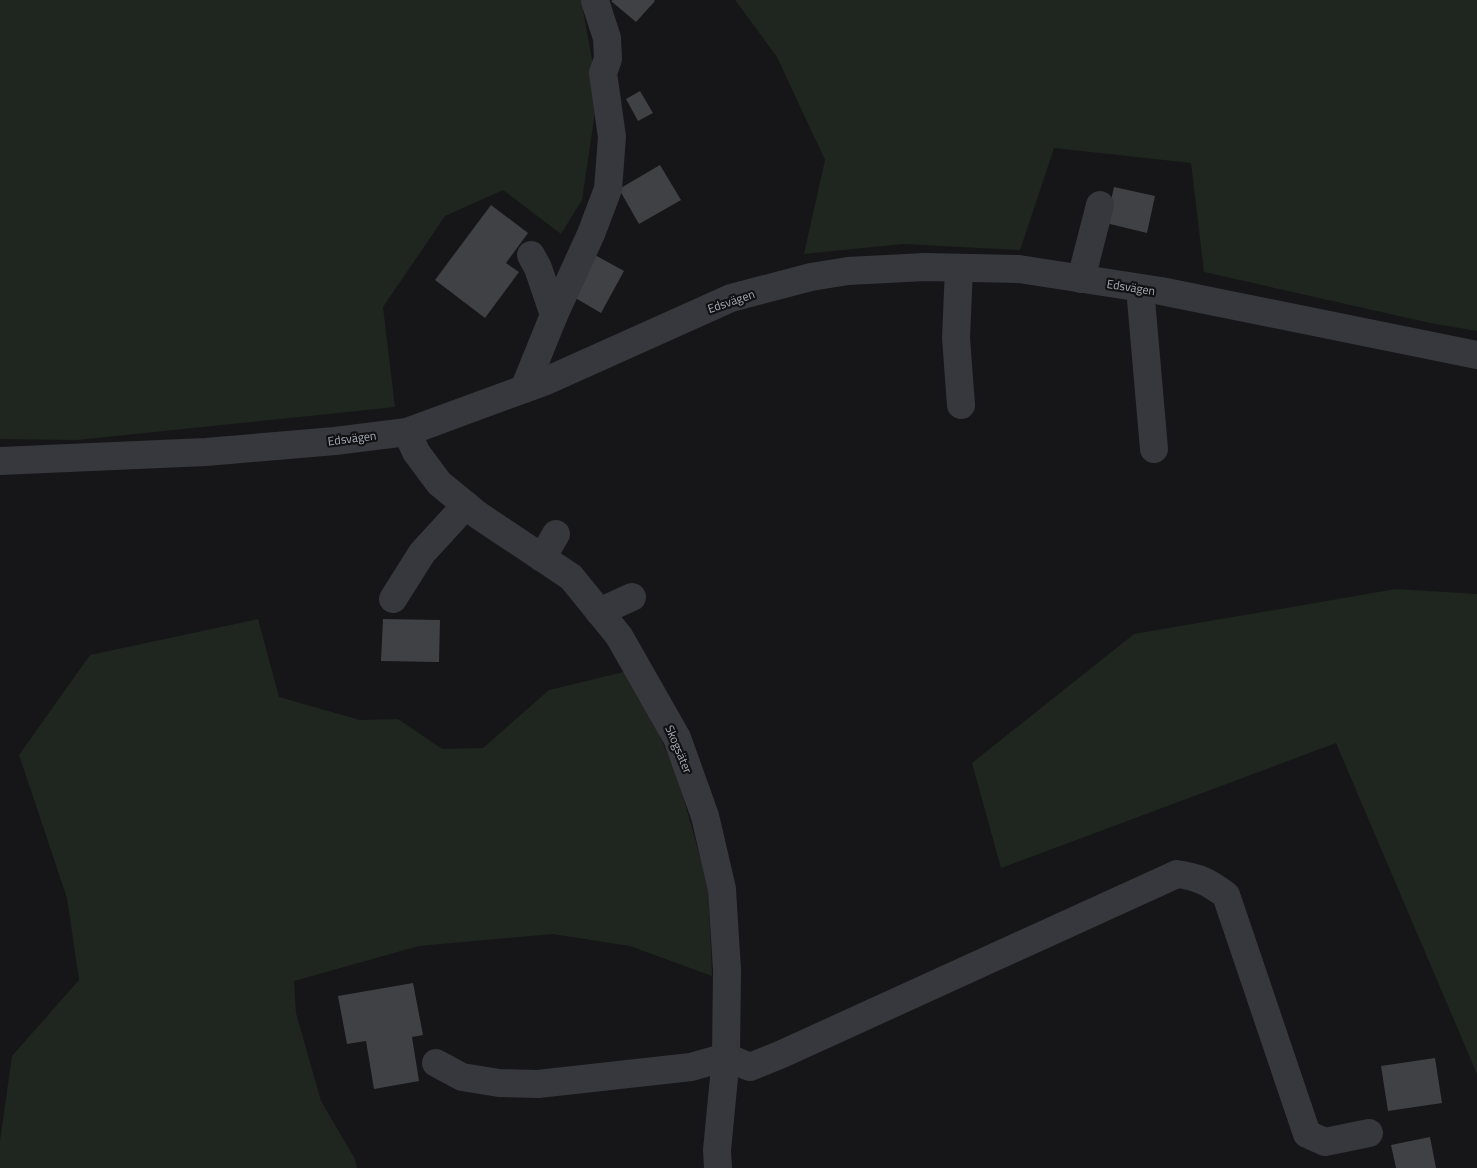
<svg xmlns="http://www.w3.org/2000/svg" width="1477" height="1168" font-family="'Titillium Web',sans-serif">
  <rect width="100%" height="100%" fill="#161618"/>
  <g fill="#1e261f">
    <polygon points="0,0 581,0 598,92 582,200 561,234 503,190 445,216 383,307 395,407 77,440 0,439"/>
    <polygon points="735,0 1477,0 1477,331 1430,323 1204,272 1191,163 1054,148 1020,250 903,244 804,254 825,160 777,57"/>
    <polygon points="1396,589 1477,594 1477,1074 1336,743 1001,868 972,763 1134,634"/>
    <polygon points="258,619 279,697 360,720 398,719 442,749 483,748 549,690 628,671 649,711 678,778 708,885 712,976 630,946 552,934 419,946 294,981 296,1013 321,1101 355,1159 357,1168 0,1168 0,1141 12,1056 79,980 67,898 19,755 90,655"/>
  </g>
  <g fill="#404145">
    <polygon points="613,0 654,0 655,1 636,22 611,1"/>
    <polygon points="640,91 653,113 638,121 626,99"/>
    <polygon points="660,165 681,200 639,224 619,189"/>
    <polygon points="1114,187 1155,196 1147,233 1106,223"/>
    <polygon points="491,205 528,233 506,263 519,272 485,318 435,280"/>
    <polygon points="595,255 624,271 601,313 572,296"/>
    <polygon points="383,619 440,620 439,662 381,661"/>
    <polygon points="413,983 423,1035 412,1037 419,1081 374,1089 366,1041 347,1044 338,996"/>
    <polygon points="1435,1058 1442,1103 1388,1111 1381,1066"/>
    <polygon points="1430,1137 1436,1168 1396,1168 1391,1145"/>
  </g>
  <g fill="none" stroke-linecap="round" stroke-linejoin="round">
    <g stroke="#37383d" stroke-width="28">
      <polyline points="531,255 538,268 554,315"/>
      <polyline points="959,268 956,338 961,405"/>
      <polyline points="1081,279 1100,205"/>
      <polyline points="1140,288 1154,449"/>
      <polyline points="524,389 554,315 591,234 608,189 612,137 603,73 608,59 607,38 595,1"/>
      <polyline points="407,432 416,452 439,483 478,515 571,577 619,636 677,738 705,816 722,889 727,970 726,1057 717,1150 718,1168"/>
      <polyline points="0,461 206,452 335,441 407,432 546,381 731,298 811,277 848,271 925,267 1019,269 1161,291 1477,355"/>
      <polyline points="542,558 556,534"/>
      <polyline points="393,599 422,553 466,505"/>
      <polyline points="599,612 632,597"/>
      <path d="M 436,1063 L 462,1077 L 499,1083 L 538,1084 L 691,1067 L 726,1057 L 750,1067 L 782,1054 L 1177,874 C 1199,877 1208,882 1226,895 L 1307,1134 L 1325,1142 L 1369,1133"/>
    </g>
  </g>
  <g text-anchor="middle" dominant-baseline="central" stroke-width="4.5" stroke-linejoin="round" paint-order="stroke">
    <g font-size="12" fill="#a8adb8" stroke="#111113">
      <text transform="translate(1131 287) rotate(9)">Edsvägen</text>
      <text transform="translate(731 301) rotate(-19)">Edsvägen</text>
      <text transform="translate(352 438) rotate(-7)">Edsvägen</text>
      <text transform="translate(679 749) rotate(67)">Skogsäter</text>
    </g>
  </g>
</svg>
